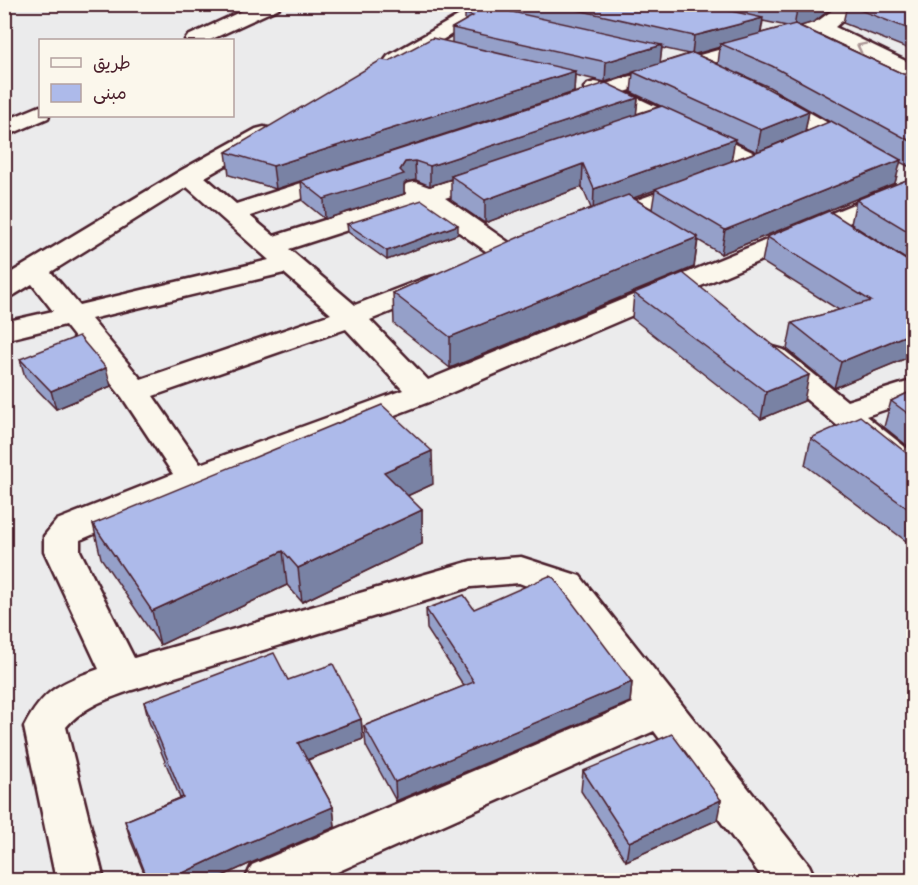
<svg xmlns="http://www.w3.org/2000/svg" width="918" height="885" font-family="Itim,'Playpen Sans Arabic',sans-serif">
  <rect width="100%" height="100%" fill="#ebebec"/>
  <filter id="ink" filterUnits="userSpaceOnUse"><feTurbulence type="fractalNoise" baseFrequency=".0167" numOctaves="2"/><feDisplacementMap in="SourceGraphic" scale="12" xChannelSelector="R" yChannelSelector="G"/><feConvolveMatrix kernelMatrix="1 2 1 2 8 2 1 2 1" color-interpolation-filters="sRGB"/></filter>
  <g filter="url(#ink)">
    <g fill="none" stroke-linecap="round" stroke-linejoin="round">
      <g stroke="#4a1f2b" stroke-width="5">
        <g id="street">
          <polygon points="257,4 282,4 279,8 210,40 185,40 188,36"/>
          <polygon points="479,4 502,4 402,64 388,64 385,60 388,56"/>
          <polygon points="841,4 862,4 835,27 914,65 914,79 820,34 699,67 625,92 765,158 769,163 765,168 757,170 749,168 605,99 574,108 566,107 563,102 566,97 586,91 584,88 588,84 595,82 606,84 685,59 798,28 793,24 796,20 803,18 818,21"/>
          <polygon points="769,93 777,94 865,144 869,149 865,154 857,156 849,154 761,104 758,99 761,94"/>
          <polygon points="40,106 40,116 49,116 48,118 4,137 4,121"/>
          <path d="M 264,127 L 272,129 L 275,134 L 272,139 L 205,177 L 236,204 L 345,169 L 354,171 L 357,176 L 354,181 L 250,216 L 274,236 L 407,194 L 403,189 L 406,184 L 415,182 L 429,187 L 492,168 L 501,170 L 504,175 L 501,180 L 445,198 L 518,249 L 522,255 L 518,261 L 509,263 L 500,261 L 422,206 L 289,249 L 355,305 L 425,278 L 435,276 L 445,278 L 449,284 L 445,290 L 370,320 L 428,380 L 914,179 L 914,195 L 434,400 L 205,487 L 80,540 L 80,551 L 134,658 L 471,561 L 521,557 L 580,576 L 809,865 L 816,880 L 764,880 L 654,731 L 319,880 L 245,880 L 252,865 L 633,703 L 554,596 L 519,583 L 471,587 L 132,690 C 107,699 84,706 66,727 L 104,880 L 56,880 L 24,727 C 43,690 61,682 99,669 L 44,551 L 44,536 L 57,520 L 173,474 L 122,397 L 65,325 L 4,340 L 4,322 L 53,311 L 32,284 L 14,295 L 4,297 L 4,277 L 180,171 L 256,129 ZM 187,187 L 269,260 L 79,305 L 51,272 ZM 284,273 L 331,314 L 141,379 L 91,319 ZM 346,329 L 403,390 L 200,464 L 153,396 Z"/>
          <polygon points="696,179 705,181 708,186 705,191 613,225 604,228 595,225 591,220 595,215"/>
          <polygon points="773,347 784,350 847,401 914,380 914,400 866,416 914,454 914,483 902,480 762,362 758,356 762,350"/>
        </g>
      </g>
      <use href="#street" fill="#fbf7ec" fill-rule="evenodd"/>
    </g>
    <g fill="#95a0c9" stroke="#4a1f2b" stroke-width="1.5" fill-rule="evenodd">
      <path d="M 500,4 L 837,4 L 814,22 L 800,26 L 914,79 L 914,169 L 900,162 L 895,183 L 721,254 L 698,240 L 694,267 L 450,368 L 394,324 L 393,293 L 591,208 L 582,187 L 485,223 L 451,200 L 451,179 L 430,186 L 416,180 L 406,182 L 404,184 L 404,194 L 325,219 L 303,201 L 301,181 L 638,98 L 636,114 L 661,106 L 631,92 L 633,73 L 605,82 L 575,75 L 574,92 L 276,189 L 229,175 L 226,152 L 389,61 L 452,43 L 452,28 L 465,21 L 465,14 L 500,9 ZM 763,21 L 787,26 L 761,33 ZM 720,47 L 718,64 L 695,54 ZM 662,48 L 689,54 L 660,63 ZM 738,73 L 769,87 L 830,122 L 770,147 L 731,161 L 734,141 L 757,152 L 805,132 L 809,111 ZM 655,190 L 652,209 L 633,198 Z"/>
      <polygon points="914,4 914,51 843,23 847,5"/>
      <polygon points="914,177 914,355 834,388 787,349 792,323 839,310 762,262 767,237 910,262 851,224 856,200"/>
      <polygon points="347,224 458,234 387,260 348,232"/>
      <polygon points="634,293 804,401 761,419 632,318"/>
      <polygon points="20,359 111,386 56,409 25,377"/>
      <polygon points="914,390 914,451 884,427 891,401"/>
      <polygon points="811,438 914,456 914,547 805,465"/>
      <polygon points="433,484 407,496 422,510 422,544 302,602 287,585 160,645 101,558 93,524"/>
      <polygon points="426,609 474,609 632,682 630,702 396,801 366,746 364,726 464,686 427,629"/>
      <polygon points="144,702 361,719 363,739 308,760 333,807 335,827 251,863 214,880 147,880 131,841 125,821 180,798 149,722"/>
      <polygon points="583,771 717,820 626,861 581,791"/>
    </g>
    <g fill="#7982a4" stroke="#4a1f2b" stroke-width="1.5">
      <polygon points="815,4 837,4 814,22 794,28 797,9"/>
      <polygon points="763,18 760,36 721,44 720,47 692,55 694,36"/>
      <polygon points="662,45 660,64 605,82 606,62"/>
      <polygon points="575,71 574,92 276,189 273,166"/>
      <polygon points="638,98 636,117 451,176 451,179 430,186 430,166"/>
      <polygon points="809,111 805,132 757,152 761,130"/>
      <polygon points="735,139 731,162 593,213 594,189"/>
      <polygon points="901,160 895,183 721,254 725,230"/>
      <polygon points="415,161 416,180 406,182 404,184 404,194 325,219 324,199 400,170 405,162"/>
      <polygon points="583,164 582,187 485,223 485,200"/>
      <polygon points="458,225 458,234 387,260 387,251"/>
      <polygon points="698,237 694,267 450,368 450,337"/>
      <polygon points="914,332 914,355 834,388 841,362"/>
      <polygon points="106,368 111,386 56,409 51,391"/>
      <polygon points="809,375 804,401 761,419 766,392"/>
      <polygon points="432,451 433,484 385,506 384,472"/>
      <polygon points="422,510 422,544 302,602 298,568"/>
      <polygon points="283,551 287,585 160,645 152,611"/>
      <polygon points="632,682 630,702 396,801 395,782"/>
      <polygon points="361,719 363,739 301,762 298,743"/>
      <polygon points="721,800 717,820 626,861 629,842"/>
      <polygon points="333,807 335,827 251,863 214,880 168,880 247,843"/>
    </g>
    <g fill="#adbaea" stroke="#4a1f2b" stroke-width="1.5">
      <polygon points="551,4 699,4 763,18 694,36"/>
      <polygon points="774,4 815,4 797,9"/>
      <polygon points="914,4 914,31 847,5 847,4"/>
      <polygon points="481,5 662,45 606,62 452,28 473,16 465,14"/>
      <polygon points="795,24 914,79 914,143 772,66 721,44"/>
      <polygon points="432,38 575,71 273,166 226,152 381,60 389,61"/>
      <polygon points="693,53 754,81 809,111 761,130 633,72"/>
      <polygon points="606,83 638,98 430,166 415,161 405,162 400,170 404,174 324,199 301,181"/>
      <polygon points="662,106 735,139 594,189 583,164 485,200 451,176"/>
      <polygon points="831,121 901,160 725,230 655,189 770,147"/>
      <polygon points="914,177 914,235 856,200"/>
      <polygon points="628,195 698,237 450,337 393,293 544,226"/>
      <polygon points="422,200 458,225 387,251 347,224"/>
      <polygon points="829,211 909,262 914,262 914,332 841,362 792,323 871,301 767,237"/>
      <polygon points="683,273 809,375 766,392 634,293"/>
      <polygon points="79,336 106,368 51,391 20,359"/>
      <polygon points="914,390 914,418 891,401"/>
      <polygon points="382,405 432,451 384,472 422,510 298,568 283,551 152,611 93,524"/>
      <polygon points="860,416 909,455 914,456 914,513 811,438"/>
      <polygon points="549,576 554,578 632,682 395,782 364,726 474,682 426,609 464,595 474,609"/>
      <polygon points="274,653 288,680 333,664 361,719 298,743 333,807 247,843 168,880 148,880 125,821 183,797 144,702"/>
      <polygon points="672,734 721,800 629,842 583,771"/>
    </g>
    <defs><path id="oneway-chevron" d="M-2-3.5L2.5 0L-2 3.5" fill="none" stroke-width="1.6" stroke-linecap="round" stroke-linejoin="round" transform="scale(1.5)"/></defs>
    <use stroke="#ab9695" href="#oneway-chevron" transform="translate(861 47) rotate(-154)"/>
  </g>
  <rect width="918" height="885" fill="none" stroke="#fbf7ec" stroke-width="24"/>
  <rect x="12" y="12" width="894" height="861" fill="none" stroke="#4a1f2b" stroke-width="2" filter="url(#ink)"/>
  <rect x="39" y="39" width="195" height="78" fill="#fbf7ec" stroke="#b4a19f" stroke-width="1.5"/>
  <rect x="51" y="58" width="30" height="9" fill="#fbf7ec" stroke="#b4a19f" stroke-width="1.5"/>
  <text x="93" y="69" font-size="18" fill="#4a1f2b">طريق</text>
  <rect x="51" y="84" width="30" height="18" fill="#adbaea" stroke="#b4a19f" stroke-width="1.5"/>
  <text x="93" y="99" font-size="18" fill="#4a1f2b">مبنى</text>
</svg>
